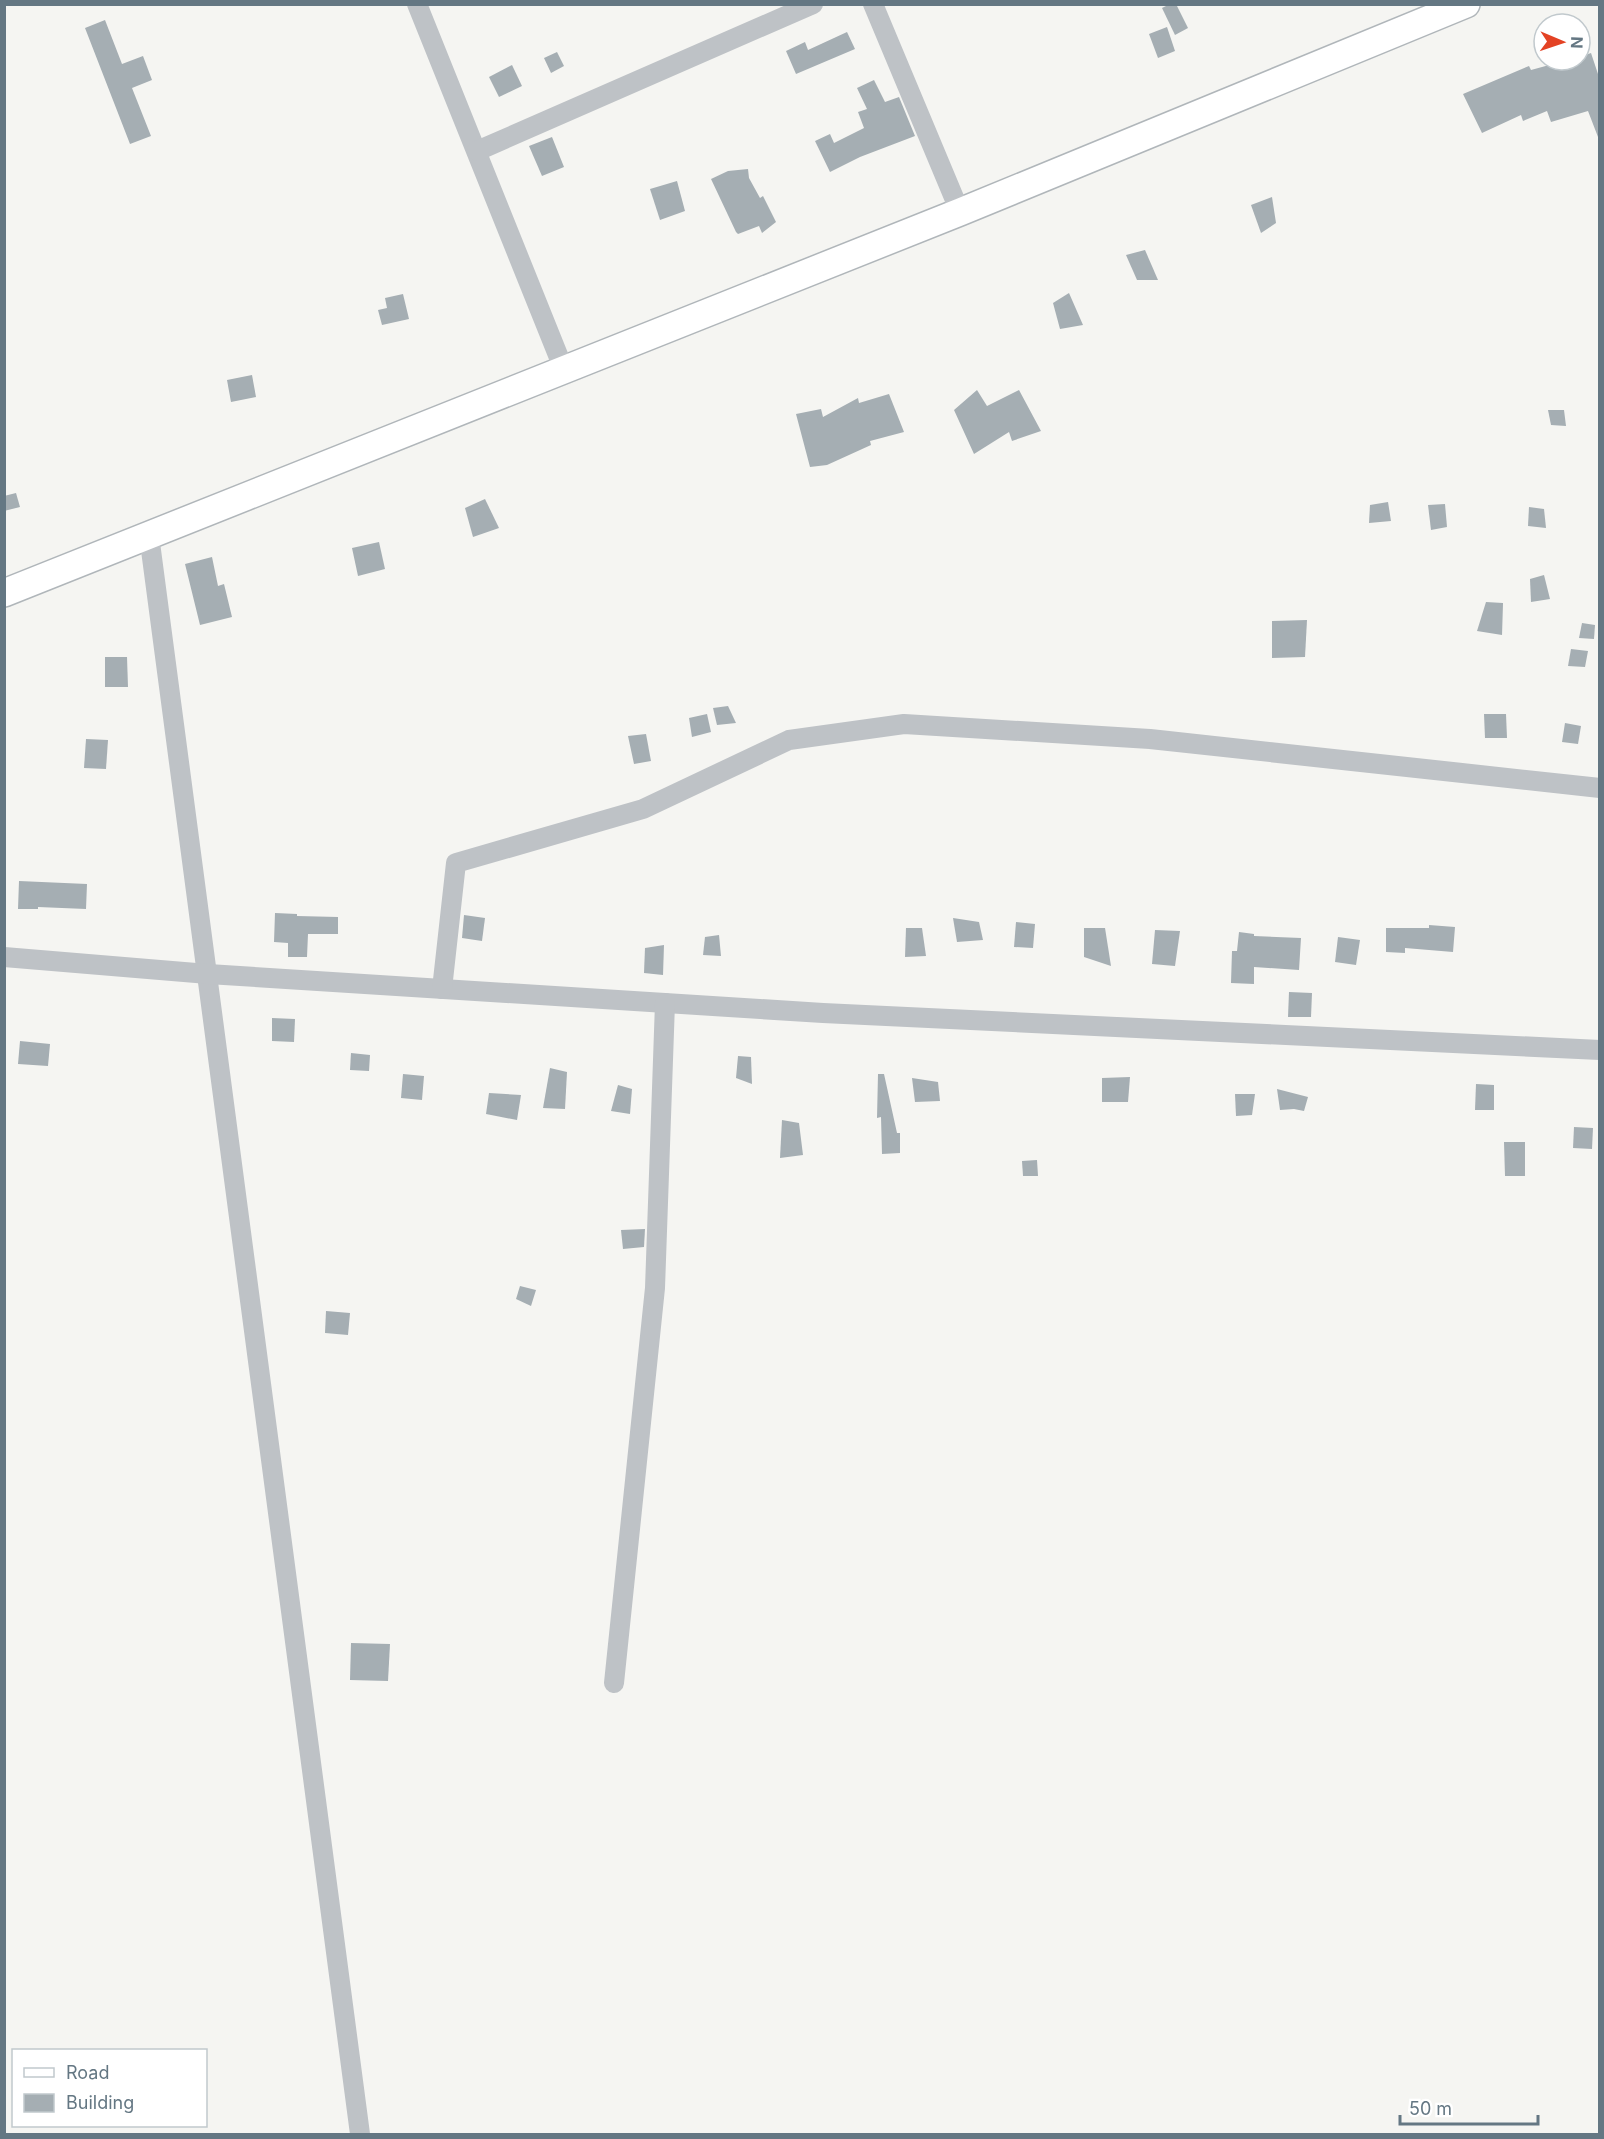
<svg xmlns="http://www.w3.org/2000/svg" width="1604" height="2139" font-family="Inter,sans-serif">
  <rect width="100%" height="100%" fill="#f5f5f2"/>
  <g fill="#a5aeb3">
    <polygon points="1170,4 1176,4 1188,28 1175,35 1162,8"/>
    <polygon points="105,20 122,64 143,56 152,80 132,88 151,136 130,144 85,28"/>
    <polygon points="1167,27 1175,51 1158,58 1149,34"/>
    <polygon points="847,32 855,49 796,74 786,51 805,42 808,50"/>
    <polygon points="557,52 564,66 551,73 544,58"/>
    <polygon points="1591,53 1599,77 1599,136 1598,137 1588,111 1551,122 1547,111 1523,121 1521,115 1482,133 1463,94 1529,66 1531,70 1564,61 1564,62 1580,60 1580,57"/>
    <polygon points="512,65 522,86 499,97 489,77"/>
    <polygon points="874,80 885,102 899,97 915,136 860,157 830,172 815,141 830,134 834,143 864,128 858,112 867,109 857,88"/>
    <polygon points="552,137 564,167 542,176 529,146"/>
    <polygon points="748,169 749,178 760,198 763,196 776,222 762,233 759,226 738,234 736,232 711,179 728,171"/>
    <polygon points="677,181 685,211 660,220 650,189"/>
    <polygon points="1272,197 1276,223 1261,233 1251,205"/>
    <polygon points="1145,250 1158,280 1137,280 1126,255"/>
    <polygon points="1069,293 1083,325 1060,329 1053,303"/>
    <polygon points="403,294 409,319 382,325 378,310 387,308 385,298"/>
    <polygon points="252,375 256,397 231,402 227,380"/>
    <polygon points="977,390 987,406 1019,390 1041,431 1012,441 1009,432 974,454 954,410"/>
    <polygon points="889,394 904,432 870,441 871,445 827,465 810,467 796,414 821,409 823,417 858,398 859,403"/>
    <polygon points="1548,410 1564,410 1566,426 1551,425"/>
    <polygon points="16,493 20,507 4,511 4,496"/>
    <polygon points="485,499 499,528 473,537 465,508"/>
    <polygon points="1388,502 1391,521 1369,523 1370,505"/>
    <polygon points="1445,504 1447,527 1431,530 1428,505"/>
    <polygon points="1529,507 1544,509 1546,528 1528,526"/>
    <polygon points="379,542 385,569 358,576 352,548"/>
    <polygon points="212,557 218,586 224,584 232,617 200,625 185,564"/>
    <polygon points="1544,575 1550,599 1531,602 1530,579"/>
    <polygon points="1486,602 1503,603 1502,635 1477,631"/>
    <polygon points="1307,620 1305,657 1272,658 1272,621"/>
    <polygon points="1582,623 1595,625 1594,639 1579,638"/>
    <polygon points="1571,649 1588,651 1585,667 1568,666"/>
    <polygon points="105,657 127,657 128,687 105,687"/>
    <polygon points="728,706 736,723 717,725 713,708"/>
    <polygon points="707,714 711,732 692,737 689,718"/>
    <polygon points="1484,714 1506,714 1507,738 1485,738"/>
    <polygon points="1565,723 1581,726 1578,744 1562,742"/>
    <polygon points="646,734 651,761 634,764 628,736"/>
    <polygon points="86,739 108,740 106,769 84,768"/>
    <polygon points="19,881 87,884 86,909 38,907 38,909 18,909"/>
    <polygon points="275,913 297,914 297,916 338,917 338,934 308,934 307,957 288,957 288,943 274,942"/>
    <polygon points="464,915 485,918 482,941 462,938"/>
    <polygon points="953,918 979,922 983,940 957,942"/>
    <polygon points="1016,922 1035,924 1033,948 1014,947"/>
    <polygon points="1429,925 1455,927 1453,952 1405,948 1405,953 1386,952 1386,928 1429,928"/>
    <polygon points="906,928 922,928 926,956 905,957"/>
    <polygon points="1084,928 1105,928 1111,966 1084,957"/>
    <polygon points="1155,930 1180,931 1175,966 1152,964"/>
    <polygon points="1239,932 1254,934 1254,936 1301,938 1299,970 1254,967 1254,984 1231,983 1232,951 1237,951"/>
    <polygon points="719,935 721,956 703,955 705,937"/>
    <polygon points="1338,937 1360,940 1356,965 1335,962"/>
    <polygon points="664,945 663,975 644,973 645,948"/>
    <polygon points="1289,992 1312,993 1311,1017 1288,1017"/>
    <polygon points="272,1018 295,1019 294,1042 272,1041"/>
    <polygon points="20,1041 50,1044 48,1066 18,1064"/>
    <polygon points="351,1053 370,1055 369,1071 350,1070"/>
    <polygon points="738,1056 751,1057 752,1084 736,1078"/>
    <polygon points="550,1068 567,1072 565,1109 543,1108"/>
    <polygon points="403,1074 424,1076 422,1100 401,1098"/>
    <polygon points="878,1074 884,1074 897,1133 900,1133 900,1153 882,1154 881,1117 877,1118"/>
    <polygon points="1130,1077 1128,1102 1102,1102 1102,1078"/>
    <polygon points="912,1078 938,1082 940,1101 915,1102"/>
    <polygon points="1476,1084 1494,1085 1494,1110 1475,1110"/>
    <polygon points="618,1085 632,1089 630,1114 611,1111"/>
    <polygon points="1277,1089 1308,1097 1304,1111 1294,1109 1280,1110"/>
    <polygon points="489,1093 521,1095 517,1120 486,1114"/>
    <polygon points="1235,1094 1255,1094 1252,1115 1236,1116"/>
    <polygon points="782,1120 799,1123 803,1155 780,1158"/>
    <polygon points="1574,1127 1593,1128 1592,1149 1573,1148"/>
    <polygon points="1504,1142 1525,1142 1525,1176 1505,1176"/>
    <polygon points="1037,1160 1038,1176 1023,1176 1022,1161"/>
    <polygon points="645,1229 644,1247 623,1249 621,1230"/>
    <polygon points="520,1286 536,1290 531,1306 516,1299"/>
    <polygon points="326,1311 350,1313 348,1335 325,1333"/>
    <polygon points="351,1643 390,1644 388,1681 350,1680"/>
  </g>
  <g fill="none" stroke-linecap="round" stroke-linejoin="round">
    <g stroke="#b0b6ba" stroke-width="30">
      <polyline id="secondary" points="4,593 960,212 1466,4"/>
    </g>
    <g stroke="#bec2c6" stroke-width="20">
      <polyline points="417,4 564,370"/>
      <polyline points="873,4 960,212"/>
      <polyline points="477,151 813,4"/>
      <polyline points="149,535 360,2134"/>
      <polyline points="4,957 208,974 823,1013 1600,1050"/>
      <polyline points="442,989 456,863 643,809 789,740 904,724 1150,739 1600,788"/>
      <polyline points="614,1683 655,1288 665,1003"/>
    </g>
    <use href="#secondary" stroke="#fff" stroke-width="27"/>
  </g>
  <rect width="1604" height="2139" fill="none" stroke="#647783" stroke-width="12"/>
  <rect x="12" y="2049" width="195" height="78" fill="#ffffff" stroke="#c1c9cd" stroke-width="1.5"/>
  <rect x="24" y="2068" width="30" height="9" fill="#ffffff" stroke="#c1c9cd" stroke-width="1.5"/>
  <text x="66" y="2079" font-size="18" fill="#647783">Road</text>
  <rect x="24" y="2094" width="30" height="18" fill="#a5aeb3" stroke="#c1c9cd" stroke-width="1.5"/>
  <text x="66" y="2109" font-size="18" fill="#647783">Building</text>
  <g transform="translate(1562 42) rotate(92)"><circle r="28" fill="#ffffff" stroke="#c1c9cd" stroke-width="1.5"/>
  <path d="M0-4.5L10 22L0 15L-10 22Z" fill="#e34224"/>
  <text y="-9" font-size="16" font-weight="bold" text-anchor="middle" fill="#647783">N</text>
  </g>
  <path d="M1400 2115v9h138v-9" fill="none" stroke="#647783" stroke-width="3"/>
  <text x="1409" y="2115" font-size="18" fill="#647783" stroke="#ffffff" stroke-width="4.5" paint-order="stroke">50 m</text>
</svg>
